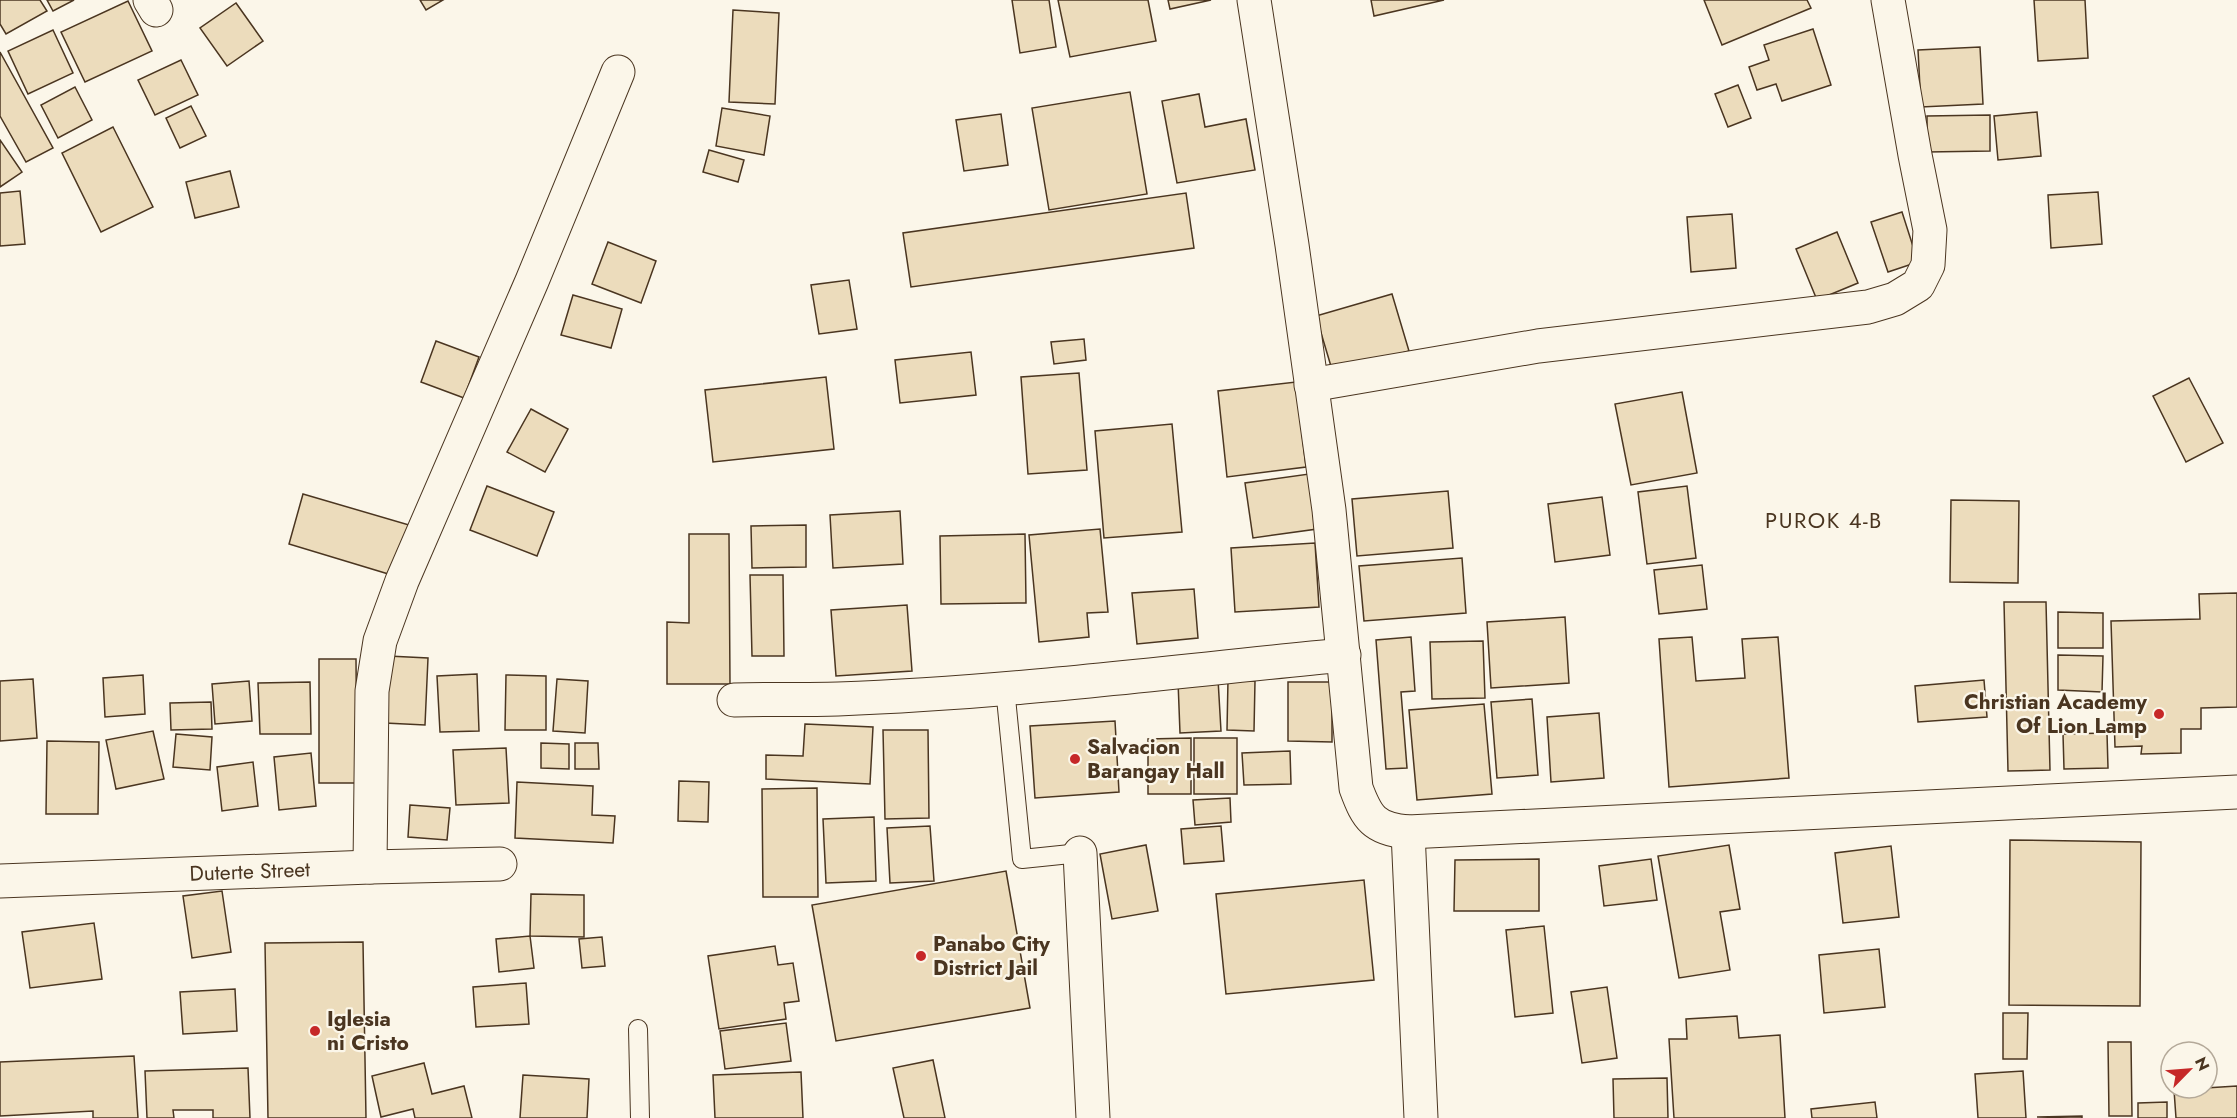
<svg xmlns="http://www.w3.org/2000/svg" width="2237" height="1118" font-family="Jost,sans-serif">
  <rect width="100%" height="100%" fill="#fbf6e9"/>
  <g fill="#ecdcbc" stroke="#4a3520" stroke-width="1.5">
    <polygon points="0,0 40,0 47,11 6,34 0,24"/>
    <polygon points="47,0 74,0 53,11"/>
    <polygon points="420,0 443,0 426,10"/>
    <polygon points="1012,0 1049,0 1056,47 1020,53"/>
    <polygon points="1058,0 1148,0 1156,41 1070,57"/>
    <polygon points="1168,0 1211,0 1170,9"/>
    <polygon points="1371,0 1444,0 1374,16"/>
    <polygon points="1704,0 1807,0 1811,8 1722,45"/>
    <polygon points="2034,0 2085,0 2088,58 2038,61"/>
    <polygon points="128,1 152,51 85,82 61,32"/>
    <polygon points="236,3 263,41 227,66 200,28"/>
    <polygon points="733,10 779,13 775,104 729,102"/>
    <polygon points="1813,29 1831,85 1782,101 1776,84 1757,90 1749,67 1769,60 1764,45"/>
    <polygon points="53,30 73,73 28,94 8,51"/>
    <polygon points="1980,47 1983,104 1921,107 1918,50"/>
    <polygon points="0,52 53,148 26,162 0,116"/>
    <polygon points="181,60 198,95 155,115 138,80"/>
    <polygon points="1738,85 1751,118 1728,127 1715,94"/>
    <polygon points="75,87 92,120 58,138 41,105"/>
    <polygon points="1130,92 1147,194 1049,210 1032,108"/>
    <polygon points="1199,94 1205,127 1246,119 1255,170 1177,183 1162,101"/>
    <polygon points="191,106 206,136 180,148 166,118"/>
    <polygon points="722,108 770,116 764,155 716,146"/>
    <polygon points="2037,112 2041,156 1998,160 1994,116"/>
    <polygon points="1001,114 1008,165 964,171 956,120"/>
    <polygon points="1990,115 1990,151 1927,152 1927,116"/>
    <polygon points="113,127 153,207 101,232 62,153"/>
    <polygon points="0,140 22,172 0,187"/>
    <polygon points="709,150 744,160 738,182 703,172"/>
    <polygon points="230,171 239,207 195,218 186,182"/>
    <polygon points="20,191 25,244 0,246 0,193"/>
    <polygon points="2098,192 2102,244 2051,248 2048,195"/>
    <polygon points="1186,193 1194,248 911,287 903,233"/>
    <polygon points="1902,212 1918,262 1888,272 1871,222"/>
    <polygon points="1732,214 1736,268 1691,272 1687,217"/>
    <polygon points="1837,232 1858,283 1817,300 1796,249"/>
    <polygon points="608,242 656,261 641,303 592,284"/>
    <polygon points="849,280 857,329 819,334 811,285"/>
    <polygon points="1392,294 1409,351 1333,373 1316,316"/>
    <polygon points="573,295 622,309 611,348 561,335"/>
    <polygon points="1084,339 1086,360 1054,364 1051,342"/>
    <polygon points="436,341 479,357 464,398 421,382"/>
    <polygon points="971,352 976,395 900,403 895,360"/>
    <polygon points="1079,373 1087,470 1028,474 1021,377"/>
    <polygon points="826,377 834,449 713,462 705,390"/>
    <polygon points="2189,378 2223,443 2186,462 2153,396"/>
    <polygon points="1296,382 1306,467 1227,477 1218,391"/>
    <polygon points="1682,392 1697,473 1631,485 1615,404"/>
    <polygon points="531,409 568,429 545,472 507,452"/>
    <polygon points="1172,424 1182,532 1104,538 1095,431"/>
    <polygon points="1309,474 1317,529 1253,538 1245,483"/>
    <polygon points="487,486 554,512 537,556 470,530"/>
    <polygon points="1687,486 1696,558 1647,564 1638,492"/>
    <polygon points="1448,491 1453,548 1357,556 1352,499"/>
    <polygon points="303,494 409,525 395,576 289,544"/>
    <polygon points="1602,497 1610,555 1555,562 1548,504"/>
    <polygon points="1951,500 2019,501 2018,583 1950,582"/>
    <polygon points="900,511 903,564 833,568 830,515"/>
    <polygon points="806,525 806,567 752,568 751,526"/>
    <polygon points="1100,529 1108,612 1087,613 1089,637 1039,642 1029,535"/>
    <polygon points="689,534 729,534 730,684 667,684 667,622 689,623"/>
    <polygon points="1025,534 1026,603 941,604 940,536"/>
    <polygon points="1315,543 1319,607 1235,612 1231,548"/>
    <polygon points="1462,558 1466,613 1364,621 1359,566"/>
    <polygon points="1702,565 1707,609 1659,614 1654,570"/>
    <polygon points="750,575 783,575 784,656 752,656"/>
    <polygon points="1194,589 1198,638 1137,644 1132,593"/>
    <polygon points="2237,593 2237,707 2201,708 2201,729 2181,729 2181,753 2141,754 2142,746 2115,747 2111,621 2200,619 2199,594"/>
    <polygon points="2004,602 2046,602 2050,770 2008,771"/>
    <polygon points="907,605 912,671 836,676 831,610"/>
    <polygon points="2058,612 2103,613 2103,648 2058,648"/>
    <polygon points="1565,617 1569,683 1491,688 1487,622"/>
    <polygon points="1411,637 1415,691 1401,692 1407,768 1386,769 1376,640"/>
    <polygon points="1692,637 1696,681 1745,678 1742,639 1778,637 1789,778 1669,787 1659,639"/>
    <polygon points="1483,641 1485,698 1432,699 1430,642"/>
    <polygon points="2058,655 2103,656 2102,692 2058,690"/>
    <polygon points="388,656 428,658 425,725 385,723"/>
    <polygon points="319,659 356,659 357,783 319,783"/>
    <polygon points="477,674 479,731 440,732 437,676"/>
    <polygon points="143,675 145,714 105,717 103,678"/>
    <polygon points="506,675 546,676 546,730 505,730"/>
    <polygon points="33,679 37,738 0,741 0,681"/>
    <polygon points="557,679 588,681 585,733 553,731"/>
    <polygon points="1218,679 1221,731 1180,733 1178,681"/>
    <polygon points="1228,680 1255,681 1254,731 1227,730"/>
    <polygon points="1984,680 1987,717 1918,722 1915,686"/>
    <polygon points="249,681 252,721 215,724 212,684"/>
    <polygon points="310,682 311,734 260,734 258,683"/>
    <polygon points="1288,682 1332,682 1332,742 1288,741"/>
    <polygon points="1532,699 1538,775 1497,778 1491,702"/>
    <polygon points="211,702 212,729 171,730 170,703"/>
    <polygon points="1484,704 1492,794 1417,800 1409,710"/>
    <polygon points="1599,713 1604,778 1551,782 1547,717"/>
    <polygon points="1115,721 1119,792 1035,798 1030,726"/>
    <polygon points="805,724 873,727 870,784 766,779 766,755 803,756"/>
    <polygon points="883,730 928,730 929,818 885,819"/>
    <polygon points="153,731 164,779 116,789 106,740"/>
    <polygon points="2107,733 2108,768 2064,769 2063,734"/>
    <polygon points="176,734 212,737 210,770 173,767"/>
    <polygon points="1191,738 1191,794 1148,794 1148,739"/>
    <rect x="1194" y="738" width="43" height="56"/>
    <polygon points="47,741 99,742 98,814 46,814"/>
    <polygon points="541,743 569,744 569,769 541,768"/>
    <polygon points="575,743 598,743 599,769 575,769"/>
    <polygon points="506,748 509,803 456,805 453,750"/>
    <polygon points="1290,751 1291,784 1244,785 1242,753"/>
    <polygon points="311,753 316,806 279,810 274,757"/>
    <polygon points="253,762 258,806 222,811 217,767"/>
    <polygon points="679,781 709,782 708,822 678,821"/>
    <polygon points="517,782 593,786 592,815 615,816 613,843 515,838"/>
    <polygon points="817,788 818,897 763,897 762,789"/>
    <polygon points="1230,798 1231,822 1195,825 1193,800"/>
    <polygon points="410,805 450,808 447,840 408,837"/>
    <polygon points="874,817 876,881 826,883 823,819"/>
    <polygon points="930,826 934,881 890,883 887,828"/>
    <polygon points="1221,826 1224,861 1184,864 1181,829"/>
    <polygon points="2010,840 2141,842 2140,1006 2009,1005"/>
    <polygon points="1146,845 1158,911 1112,919 1100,854"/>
    <polygon points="1729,845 1740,909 1720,912 1730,970 1679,978 1658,856"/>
    <polygon points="1891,846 1899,917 1843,923 1835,853"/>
    <polygon points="1539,859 1539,911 1454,911 1455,860"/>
    <polygon points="1651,859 1657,900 1604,906 1599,866"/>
    <polygon points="1006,871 1030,1008 836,1041 812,905"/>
    <polygon points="1364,880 1374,980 1226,994 1216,894"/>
    <polygon points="222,891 231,952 192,958 183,896"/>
    <polygon points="531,894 584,895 584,937 530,936"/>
    <polygon points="94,923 102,979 30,988 22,932"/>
    <polygon points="1544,926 1553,1013 1515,1017 1506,930"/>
    <polygon points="530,936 534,968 499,972 496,939"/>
    <polygon points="602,937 605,966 582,968 579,939"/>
    <polygon points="363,942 366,1118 268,1118 265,943"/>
    <polygon points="775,946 778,965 793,963 799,1001 784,1003 786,1019 719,1029 708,956"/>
    <polygon points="1879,949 1885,1007 1824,1013 1819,955"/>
    <polygon points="526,983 529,1024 476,1027 473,987"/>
    <polygon points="1607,987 1617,1058 1582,1063 1571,992"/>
    <polygon points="235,989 237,1031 183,1034 180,992"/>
    <polygon points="2003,1013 2028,1013 2027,1059 2003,1059"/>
    <polygon points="1737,1016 1739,1038 1780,1035 1785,1118 1674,1118 1669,1039 1687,1039 1686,1019"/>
    <polygon points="786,1023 791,1061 725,1069 720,1031"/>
    <polygon points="2108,1042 2131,1042 2132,1116 2109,1116"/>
    <polygon points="134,1056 138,1118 93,1118 93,1111 0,1116 0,1062"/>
    <polygon points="933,1060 945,1118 904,1118 893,1068"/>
    <polygon points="424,1063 432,1094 464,1086 472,1118 415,1118 413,1109 381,1117 372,1076"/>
    <polygon points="248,1068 250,1118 213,1118 213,1110 173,1110 174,1118 147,1118 145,1071"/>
    <polygon points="2023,1071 2026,1118 1978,1118 1975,1074"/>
    <polygon points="801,1072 803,1118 715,1118 713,1075"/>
    <polygon points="523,1075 589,1079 587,1118 520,1118"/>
    <polygon points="1667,1078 1668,1118 1614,1118 1613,1079"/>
    <polygon points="2237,1086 2237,1118 2176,1118 2174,1090"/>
    <polygon points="1875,1102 1877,1118 1812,1118 1811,1109"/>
    <polygon points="2167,1102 2167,1118 2138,1118 2138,1103"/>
    <polygon points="2082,1116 2082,1118 2037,1117"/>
  </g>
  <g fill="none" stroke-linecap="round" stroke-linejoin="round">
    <g stroke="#4a3520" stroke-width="20">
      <g id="service">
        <polyline points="1005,688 1022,859 1080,853"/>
        <polyline points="638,1029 640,1118"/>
      </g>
    </g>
    <g stroke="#4a3520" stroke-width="35">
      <g id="minor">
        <polyline points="150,0 156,10"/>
        <path d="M 1254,0 L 1292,245 L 1329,510 L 1356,788 C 1367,818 1374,829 1408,832 L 2237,792"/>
        <polyline points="1311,385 1538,346 1868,307 1895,299 1918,285 1928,265 1930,230 1915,155 1888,0"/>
        <path d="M 734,700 C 768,699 803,700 838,699 C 1007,693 1176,671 1344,655"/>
        <polyline points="1408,832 1421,1118"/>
        <polyline points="1080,853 1093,1118"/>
        <polyline points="370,867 372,691 380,641 402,581 532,281 618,72"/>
        <path id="s1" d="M 0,881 L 370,867 L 500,864"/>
      </g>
    </g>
    <use href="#service" stroke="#fbf6e9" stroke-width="18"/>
    <use href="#minor" stroke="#fbf6e9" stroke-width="33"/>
  </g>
  <g fill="#c62828" stroke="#fbf6e9" stroke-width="2">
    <circle cx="2159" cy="714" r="6"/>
    <circle cx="1075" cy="759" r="6"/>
    <circle cx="921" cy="956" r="6"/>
    <circle cx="315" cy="1031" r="6"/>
  </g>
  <g text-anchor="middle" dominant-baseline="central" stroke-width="4.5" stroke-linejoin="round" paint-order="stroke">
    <g font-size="21" font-weight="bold" fill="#4a3520" stroke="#fbf6e9" text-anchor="start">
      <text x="2147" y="702" text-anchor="end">Christian Academy<tspan x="2147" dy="24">Of Lion Lamp</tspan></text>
      <text x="1087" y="747">Salvacion<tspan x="1087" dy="24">Barangay Hall</tspan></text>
      <text x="933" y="944">Panabo City<tspan x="933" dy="24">District Jail</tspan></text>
      <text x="327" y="1019">Iglesia<tspan x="327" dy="24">ni Cristo</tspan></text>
    </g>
    <g font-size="21" fill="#4a3520" stroke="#fbf6e9">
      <text stroke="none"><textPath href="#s1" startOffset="250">Duterte Street</textPath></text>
    </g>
    <g font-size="22" letter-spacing="1.5" fill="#4a3520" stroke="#fbf6e9">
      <text x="1824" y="520">PUROK 4-B</text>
    </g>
  </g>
  <g transform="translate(2189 1070) rotate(65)"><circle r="28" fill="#fbf6e9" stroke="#b4a999" stroke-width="1.5"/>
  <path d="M0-4.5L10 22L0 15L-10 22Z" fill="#c62828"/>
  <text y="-9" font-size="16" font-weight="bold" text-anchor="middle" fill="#4a3520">N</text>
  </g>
</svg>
